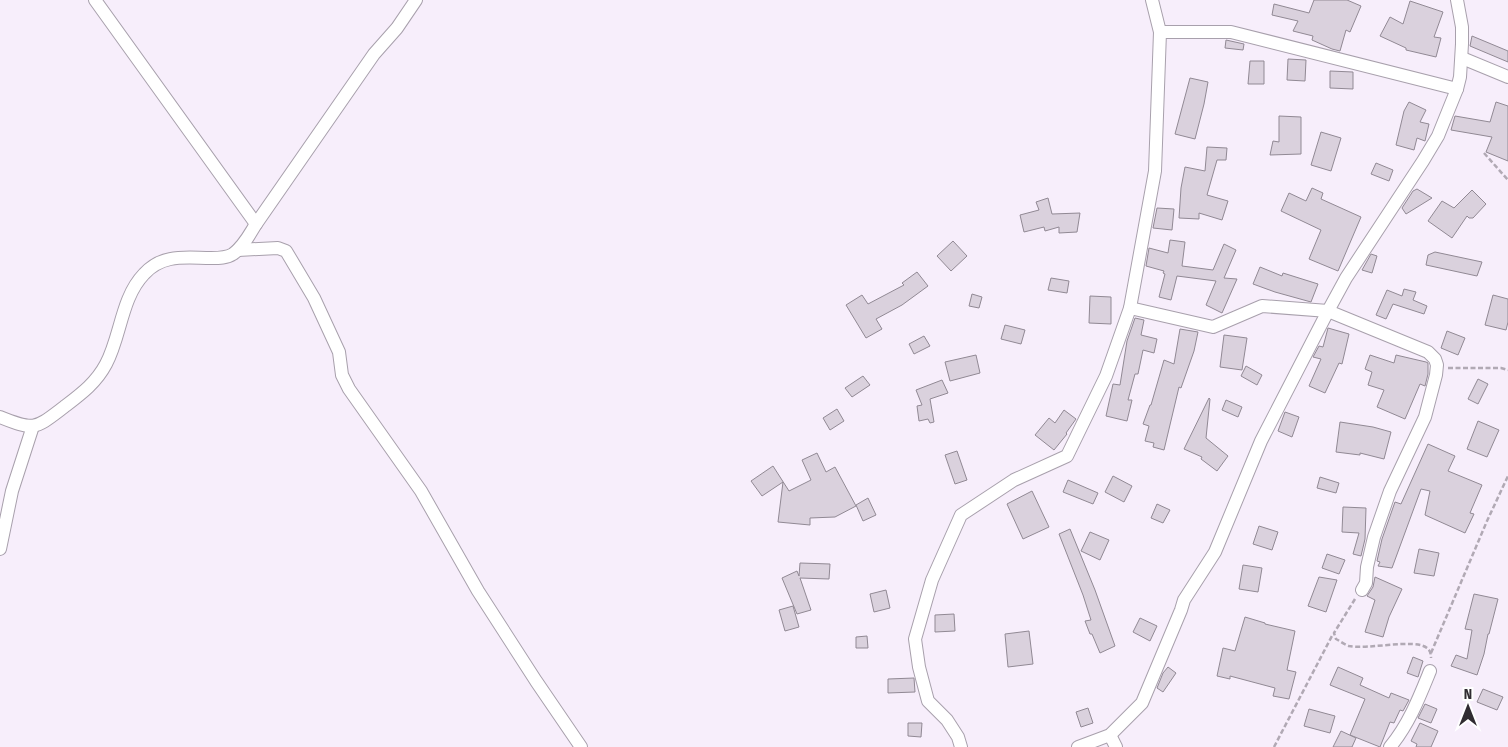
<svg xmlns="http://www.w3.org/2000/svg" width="1508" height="747" font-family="'Fira Sans Condensed',sans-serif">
  <rect width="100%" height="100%" fill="#f7eefb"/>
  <g fill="#dad1dd" stroke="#918994">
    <polygon points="1314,0 1347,0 1361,6 1350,32 1346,30 1340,51 1332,49 1312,40 1313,36 1293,31 1298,21 1272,15 1274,4 1309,13"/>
    <polygon points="1410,1 1443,12 1434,37 1441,38 1436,57 1406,50 1406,48 1380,36 1390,17 1403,24"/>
    <polygon points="1472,36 1508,51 1508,62 1470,46"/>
    <polygon points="1226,40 1244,44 1243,50 1225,48"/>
    <polygon points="1288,59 1306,60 1305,81 1287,80"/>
    <polygon points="1250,61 1264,61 1264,84 1248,84"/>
    <polygon points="1330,71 1353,72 1353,89 1330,88"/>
    <polygon points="1190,78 1208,82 1204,104 1195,139 1175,134"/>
    <polygon points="1409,102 1426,110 1420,122 1429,124 1425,141 1417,138 1414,150 1396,145 1404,111"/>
    <polygon points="1496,102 1508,106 1508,161 1486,152 1492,137 1451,130 1455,116 1490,122"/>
    <polygon points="1279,116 1301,117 1301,154 1270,155 1273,141 1279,142"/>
    <polygon points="1321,132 1341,138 1331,171 1311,165"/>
    <polygon points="1207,147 1227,148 1226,160 1217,160 1207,195 1228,201 1222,220 1199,213 1199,219 1179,218 1181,188 1185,167 1205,171"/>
    <polygon points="1376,163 1393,170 1389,181 1371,174"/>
    <polygon points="1312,188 1323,193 1321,199 1361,217 1338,271 1309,259 1321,230 1281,211 1289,193 1306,201"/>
    <polygon points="1417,189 1432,198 1406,214 1402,208 1413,191"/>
    <polygon points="1472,190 1486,204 1473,218 1469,218 1467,216 1452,238 1428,221 1442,201 1454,208"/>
    <polygon points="1048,198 1052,214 1080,213 1077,232 1059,233 1059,227 1045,231 1044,227 1024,232 1020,215 1039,210 1036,202"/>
    <polygon points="1157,208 1174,209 1172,230 1153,228"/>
    <polygon points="1170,240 1185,242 1182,266 1213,270 1224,244 1236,250 1224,278 1237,279 1222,313 1206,305 1216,281 1177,276 1171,300 1159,297 1165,274 1163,273 1164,271 1146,266 1149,248 1168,253"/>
    <polygon points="953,241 967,256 951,271 937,256"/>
    <polygon points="1435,252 1482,262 1477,276 1426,265 1428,255"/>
    <polygon points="1371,254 1377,256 1372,273 1362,270"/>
    <polygon points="1260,267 1282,276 1283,273 1318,284 1311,302 1275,292 1253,284"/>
    <polygon points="917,272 928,286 902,305 876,319 882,329 866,338 846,305 862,295 868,304 904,285 902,283"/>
    <polygon points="1051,278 1069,281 1067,293 1048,290"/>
    <polygon points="1404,289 1416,292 1413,300 1427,306 1424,314 1393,304 1386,319 1376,315 1387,290 1402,296"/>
    <polygon points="972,294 982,297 979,308 969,306"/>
    <polygon points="1493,295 1508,299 1508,322 1506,330 1485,325"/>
    <polygon points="1090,296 1111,297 1111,324 1089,323"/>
    <polygon points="1135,318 1144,320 1141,335 1157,339 1154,353 1143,350 1138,374 1135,374 1128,400 1132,400 1127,421 1106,416 1113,384 1120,385 1127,341"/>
    <polygon points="1005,325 1025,330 1021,344 1001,339"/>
    <polygon points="1328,328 1349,334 1342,364 1339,363 1325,393 1309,386 1321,359 1313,357 1319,346 1323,347"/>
    <polygon points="1180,329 1198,332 1194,351 1181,388 1179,387 1164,450 1153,447 1154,443 1145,441 1149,426 1143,424 1150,405 1151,405 1164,360 1174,364"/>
    <polygon points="1447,331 1465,338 1458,355 1441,348"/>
    <polygon points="1224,335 1247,338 1242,370 1220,367"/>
    <polygon points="924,336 930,346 914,354 909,344"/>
    <polygon points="976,355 980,373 950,381 945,362"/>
    <polygon points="1370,355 1394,363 1396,355 1426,362 1428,363 1428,374 1425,386 1420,384 1405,419 1377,407 1384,390 1368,385 1372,372 1365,369"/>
    <polygon points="1246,366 1262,375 1257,385 1241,376"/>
    <polygon points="863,376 870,385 852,397 845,388"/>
    <polygon points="1478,379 1488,384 1478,404 1468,399"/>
    <polygon points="942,380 948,393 930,399 934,422 930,423 928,419 919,421 917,406 922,405 916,390"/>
    <polygon points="1209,398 1210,399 1206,438 1228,456 1217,471 1201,459 1202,457 1184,449"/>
    <polygon points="1226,400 1242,407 1238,417 1222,410"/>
    <polygon points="837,409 844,421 830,430 823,418"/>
    <polygon points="1064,410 1076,419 1066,433 1067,434 1054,450 1035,435 1049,418 1055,423"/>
    <polygon points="1285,412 1299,417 1292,437 1278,431"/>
    <polygon points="1478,421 1499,430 1487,457 1467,449"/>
    <polygon points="1340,422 1373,427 1391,432 1384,459 1360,453 1360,455 1336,452"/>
    <polygon points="1428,444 1455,456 1448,471 1482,485 1470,513 1474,514 1465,533 1425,515 1430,491 1421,489 1392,568 1378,566 1380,562 1377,561 1382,539 1395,502 1401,504"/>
    <polygon points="957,451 967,480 955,484 945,455"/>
    <polygon points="817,453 826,472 835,467 856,506 835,517 810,518 810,525 778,522 783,482 762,496 751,481 773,466 789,491 811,480 802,460"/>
    <polygon points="1113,476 1132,486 1124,502 1105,492"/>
    <polygon points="1320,477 1339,483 1336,493 1317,488"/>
    <polygon points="1068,480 1098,493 1093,504 1063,492"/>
    <polygon points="1032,491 1049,527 1023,539 1007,504"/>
    <polygon points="868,498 876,515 863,521 856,505"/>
    <polygon points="1157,504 1170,510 1163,523 1151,518"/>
    <polygon points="1343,507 1366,508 1365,539 1361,556 1353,554 1359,533 1342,532"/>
    <polygon points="1259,526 1278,532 1272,550 1253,544"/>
    <polygon points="1070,529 1095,590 1115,646 1100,653 1092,634 1090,634 1085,621 1091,620 1083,595 1059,534"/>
    <polygon points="1090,532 1109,540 1100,560 1081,551"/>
    <polygon points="1419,549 1439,553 1434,576 1414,573"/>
    <polygon points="1327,554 1345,560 1339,574 1322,568"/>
    <polygon points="800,563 830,564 829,579 800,578 811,610 797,614 782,578 797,571 799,576"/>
    <polygon points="1243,565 1262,568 1258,592 1239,589"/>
    <polygon points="1319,577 1337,580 1326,612 1308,606"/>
    <polygon points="1375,577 1402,589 1389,617 1383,637 1365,632 1375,600 1367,596 1373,587"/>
    <polygon points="886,590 890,608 874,612 870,594"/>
    <polygon points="1474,594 1498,599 1489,634 1488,634 1484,654 1477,675 1451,666 1456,655 1467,659 1472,630 1465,629"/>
    <polygon points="793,606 799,627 785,631 779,610"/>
    <polygon points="954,614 955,631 935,632 935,615"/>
    <polygon points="1245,617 1265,623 1265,624 1295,631 1287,670 1296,672 1289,699 1273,696 1275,688 1230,676 1230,679 1217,676 1223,648 1235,651"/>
    <polygon points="1140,618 1157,626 1150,641 1133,632"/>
    <polygon points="1029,631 1033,664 1008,667 1005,634"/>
    <polygon points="867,636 868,648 856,648 856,637"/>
    <polygon points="1413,657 1423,661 1418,677 1407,673"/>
    <polygon points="1168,667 1176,673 1163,692 1157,688 1163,673"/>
    <polygon points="1338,667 1363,678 1360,685 1389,698 1391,693 1409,700 1403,711 1400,710 1394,723 1390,722 1380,747 1350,735 1365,699 1330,685"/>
    <polygon points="914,678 915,692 888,693 888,679"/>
    <polygon points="1483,689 1503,697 1497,710 1477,702"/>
    <polygon points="1425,704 1437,709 1431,723 1418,718"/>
    <polygon points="1088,708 1093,723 1081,727 1076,712"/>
    <polygon points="1309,709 1335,716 1330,733 1304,726"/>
    <polygon points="908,723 922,723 921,737 908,736"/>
    <polygon points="1420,723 1438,731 1431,747 1416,747 1417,744 1411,741"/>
    <polygon points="1341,731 1356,738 1352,747 1333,747"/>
  </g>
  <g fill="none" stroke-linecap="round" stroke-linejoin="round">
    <g stroke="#a8a0ac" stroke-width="14">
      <g id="street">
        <polyline points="95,0 256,224"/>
        <polyline points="1160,32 1231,32 1457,89"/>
        <polyline points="1462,58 1508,77"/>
        <polyline points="238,250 278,248 286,251 314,298 339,352 342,375 349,389 421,491 478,591 536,681 581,747"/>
        <polyline points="1130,308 1213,327 1262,306 1328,311 1428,352 1435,359 1437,365 1436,375 1425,417 1390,491 1374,537 1367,567 1366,583 1362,590"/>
        <path d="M 0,417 C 35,431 35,429 64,407 C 81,394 96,383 106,364 C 121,336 121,298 144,274 C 163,253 187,258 211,258 C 219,258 227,258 233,254 C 244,246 249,235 256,224 L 374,54 L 397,28 L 416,0"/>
        <polyline points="0,549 12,491 33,426"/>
        <polyline points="1110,735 1116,747"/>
        <polyline points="961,747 958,737 947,720 928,701 919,667 915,639 932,580 961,515 1014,480 1067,456 1106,376 1130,308 1155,171 1160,32 1152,0"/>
        <polyline points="1078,747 1110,735 1142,703 1181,610 1184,600 1215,552 1261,441 1328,311 1346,278 1423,161 1438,136 1457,89 1460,77 1462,44 1462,27 1457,0"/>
        <path d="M 1390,747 C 1409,724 1419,698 1430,671"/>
      </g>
    </g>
    <g stroke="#b1a9b4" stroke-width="2.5" stroke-dasharray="5 2.5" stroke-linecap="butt">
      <polyline points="1484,153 1508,180"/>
      <polyline points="1448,368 1501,368 1508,370"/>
      <path d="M 1355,599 L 1334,633 L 1336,639 C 1340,641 1345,645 1349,646 C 1368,650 1415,638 1427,648 C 1430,650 1431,654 1431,658"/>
      <polyline points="1431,653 1487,521 1508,476"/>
      <polyline points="1274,747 1333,634"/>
    </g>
    <use href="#street" stroke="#fff" stroke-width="12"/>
  </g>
  <g transform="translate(1468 707)" stroke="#ffffff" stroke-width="4" paint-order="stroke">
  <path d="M0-4L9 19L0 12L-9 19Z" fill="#302c31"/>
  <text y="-8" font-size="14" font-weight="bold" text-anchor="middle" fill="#302c31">N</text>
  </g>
</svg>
